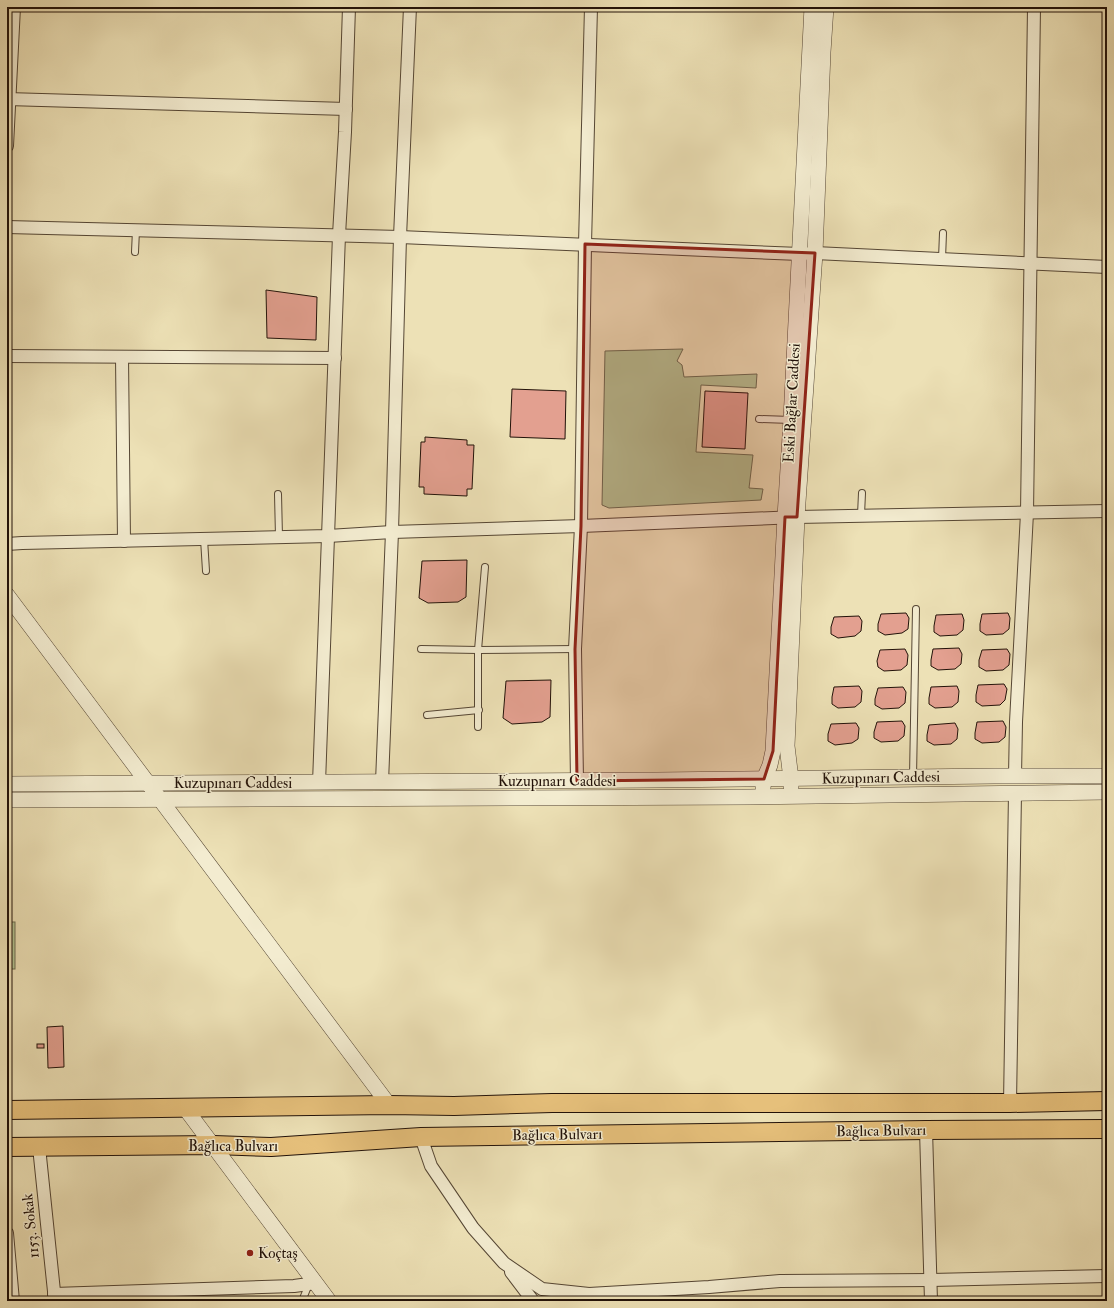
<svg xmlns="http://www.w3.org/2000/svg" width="1114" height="1308" font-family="'IM FELL Double Pica',serif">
  <rect width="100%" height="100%" fill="#ede1b6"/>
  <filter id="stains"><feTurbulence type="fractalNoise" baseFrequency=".005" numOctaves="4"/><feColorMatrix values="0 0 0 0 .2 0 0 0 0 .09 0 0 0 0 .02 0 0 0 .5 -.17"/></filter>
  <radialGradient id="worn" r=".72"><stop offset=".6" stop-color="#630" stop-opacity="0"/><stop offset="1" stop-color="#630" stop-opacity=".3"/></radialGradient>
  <g fill="#b3c492" stroke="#6a6b4e">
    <polygon points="683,349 677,361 682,365 684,377 757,374 756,388 701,385 696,452 753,455 749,488 763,489 761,500 609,508 602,505 605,351"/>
    <rect x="7" y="922" width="8" height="47"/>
    <rect x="7" y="973" width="1" height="96"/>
  </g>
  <g fill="#e3a090" stroke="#221209">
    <polygon points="266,290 317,297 316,340 267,338"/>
    <polygon points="512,389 566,391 565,439 510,437"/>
    <polygon points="705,391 748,393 745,449 702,447"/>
    <polygon points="425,437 467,440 467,445 474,445 472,489 467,489 467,496 424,494 424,487 419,487 421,442 425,442"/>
    <polygon points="467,560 466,597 458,602 428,603 419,598 422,561"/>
    <polygon points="906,613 909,618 908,629 902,633 885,635 878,631 878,624 881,614"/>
    <polygon points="1008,613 1010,618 1009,629 1003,634 986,635 980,631 980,624 982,614"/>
    <polygon points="962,614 964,620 963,630 957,635 940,636 934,632 934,626 936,615"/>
    <polygon points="859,616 862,621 861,631 855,636 838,638 831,634 831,627 834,617"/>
    <polygon points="959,648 962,654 961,664 955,669 938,670 931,666 931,660 933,649"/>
    <polygon points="905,649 908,655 907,665 901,670 884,671 878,667 877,661 880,650"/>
    <polygon points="1007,649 1010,654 1009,665 1003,670 986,671 979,667 979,660 982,650"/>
    <polygon points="551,680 550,717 542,722 512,724 503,718 506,681"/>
    <polygon points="1004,684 1007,689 1005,700 1000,705 982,706 976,702 976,695 978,685"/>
    <polygon points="859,686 862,691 861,702 855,707 838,708 832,704 832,697 834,687"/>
    <polygon points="957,686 959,691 958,702 952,707 935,708 929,704 929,698 931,687"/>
    <polygon points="903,687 906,692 905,703 899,708 882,709 875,705 875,699 878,688"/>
    <polygon points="902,721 905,726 904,736 898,741 881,742 874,738 874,732 877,722"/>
    <polygon points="1003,721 1006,727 1005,737 999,742 982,743 975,739 975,733 977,722"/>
    <polygon points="856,723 859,728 858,739 852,743 835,745 828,741 828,734 831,724"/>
    <polygon points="955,723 958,729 957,739 951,744 934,745 927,741 927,735 929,725"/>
    <polygon points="63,1026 64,1067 48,1068 47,1027"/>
    <rect x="37" y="1044" width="7" height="4"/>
  </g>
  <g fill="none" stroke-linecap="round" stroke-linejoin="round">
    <g stroke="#554634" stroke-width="8">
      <g id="service">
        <polyline points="135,252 136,230"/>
        <polyline points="942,259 943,233"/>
        <polyline points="759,419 791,420"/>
        <polyline points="278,494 279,537"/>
        <polyline points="861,515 862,493"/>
        <polyline points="204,539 206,571"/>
        <polyline points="421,649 478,650 575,649"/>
        <polyline points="427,715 479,710"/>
        <polyline points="478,727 478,650 485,567"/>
        <polyline points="913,777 916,609"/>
        <polyline points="302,1301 309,1284"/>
      </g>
    </g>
    <g stroke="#554634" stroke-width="14">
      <g id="minor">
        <polyline points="7,99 346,109"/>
        <polyline points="7,146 14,7"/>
        <polyline points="7,227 400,237 800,254 815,253 1107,267"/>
        <polyline points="7,356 335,358"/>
        <polyline points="122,357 124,541"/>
        <polyline points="7,544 22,543 328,536 392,532 581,526 797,517 1107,511"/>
        <polyline points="1015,776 1016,722 1027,513 1034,7"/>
        <polyline points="577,781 575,649 581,526 585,244 591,7"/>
        <polyline points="382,782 392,532 400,237 410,7"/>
        <polyline points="319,783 339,235 345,132 349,7"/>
        <polyline points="1010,1103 1015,793"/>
        <polyline points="926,1130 931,1301"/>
        <polyline points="421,1137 431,1166 473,1228 504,1263 542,1289 589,1294 709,1287 780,1281 931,1280 1107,1276"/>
        <polyline points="39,1147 55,1301"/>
        <polyline points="7,1233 13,1301"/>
        <polyline points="511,1272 533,1301"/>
        <polyline points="54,1294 294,1286 309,1284 314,1280"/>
      </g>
    </g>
    <g stroke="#554634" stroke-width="16">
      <g id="tertiary">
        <polyline points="7,595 389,1105"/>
        <polyline points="7,784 657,780 994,776 1107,776"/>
        <polyline points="791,787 791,779 787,746 797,517 815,253 823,52 826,7"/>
        <polyline points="763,788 764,779 770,765 773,751 785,517 791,420 812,7"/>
        <polyline points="7,800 750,797 1107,792"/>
        <polyline points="185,1108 329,1301"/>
      </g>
    </g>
    <g stroke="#221209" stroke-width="20">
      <g id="primary">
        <polyline points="7,1110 389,1105 454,1106 552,1103 1010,1103 1107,1101"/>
        <polyline points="7,1147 214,1145 271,1147 421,1137 926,1130 1107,1129"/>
      </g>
    </g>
    <use href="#service" stroke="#f3ecd0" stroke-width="6"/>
    <use href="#minor" stroke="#f3ecd0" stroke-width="12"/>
    <use href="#tertiary" stroke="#f3ecd0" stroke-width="15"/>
    <use href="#primary" stroke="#e6c07b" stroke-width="18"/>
  </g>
  <path fill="#8f2418" fill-opacity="0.2" stroke="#8f2418" stroke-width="3" stroke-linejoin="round" d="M 585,244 L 815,253 L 797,517 L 785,517 L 773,751 L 764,779 L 577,781 L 575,649 L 581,526 Z"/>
  <circle fill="#8f2418" stroke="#f3ecd0" stroke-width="1.5" cx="250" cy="1253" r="4"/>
  <g text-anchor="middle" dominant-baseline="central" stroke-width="3" stroke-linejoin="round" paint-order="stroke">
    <g font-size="15" fill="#221209" stroke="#f3ecd0">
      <text transform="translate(792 403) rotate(-87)">Eski Bağlar Caddesi</text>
      <text transform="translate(881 778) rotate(-1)">Kuzupınarı Caddesi</text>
      <text x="557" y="781">Kuzupınarı Caddesi</text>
      <text x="233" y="783">Kuzupınarı Caddesi</text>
      <text transform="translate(881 1131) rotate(-1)">Bağlıca Bulvarı</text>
      <text transform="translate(557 1135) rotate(-1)">Bağlıca Bulvarı</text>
      <text x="233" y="1146">Bağlıca Bulvarı</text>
      <text transform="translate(31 1226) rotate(-96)">1153. Sokak</text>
    </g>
    <g font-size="15" fill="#221209" stroke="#f3ecd0" text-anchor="start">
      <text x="258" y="1253">Koçtaş</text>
    </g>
  </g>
  <rect width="1114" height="1308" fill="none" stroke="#ede1b6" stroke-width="24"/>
  <rect x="8" y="8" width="1098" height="1292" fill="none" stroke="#221209" stroke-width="2"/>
  <rect x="12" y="12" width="1090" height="1284" fill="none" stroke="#221209"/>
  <rect width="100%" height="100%" filter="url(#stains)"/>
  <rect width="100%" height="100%" fill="url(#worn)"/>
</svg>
